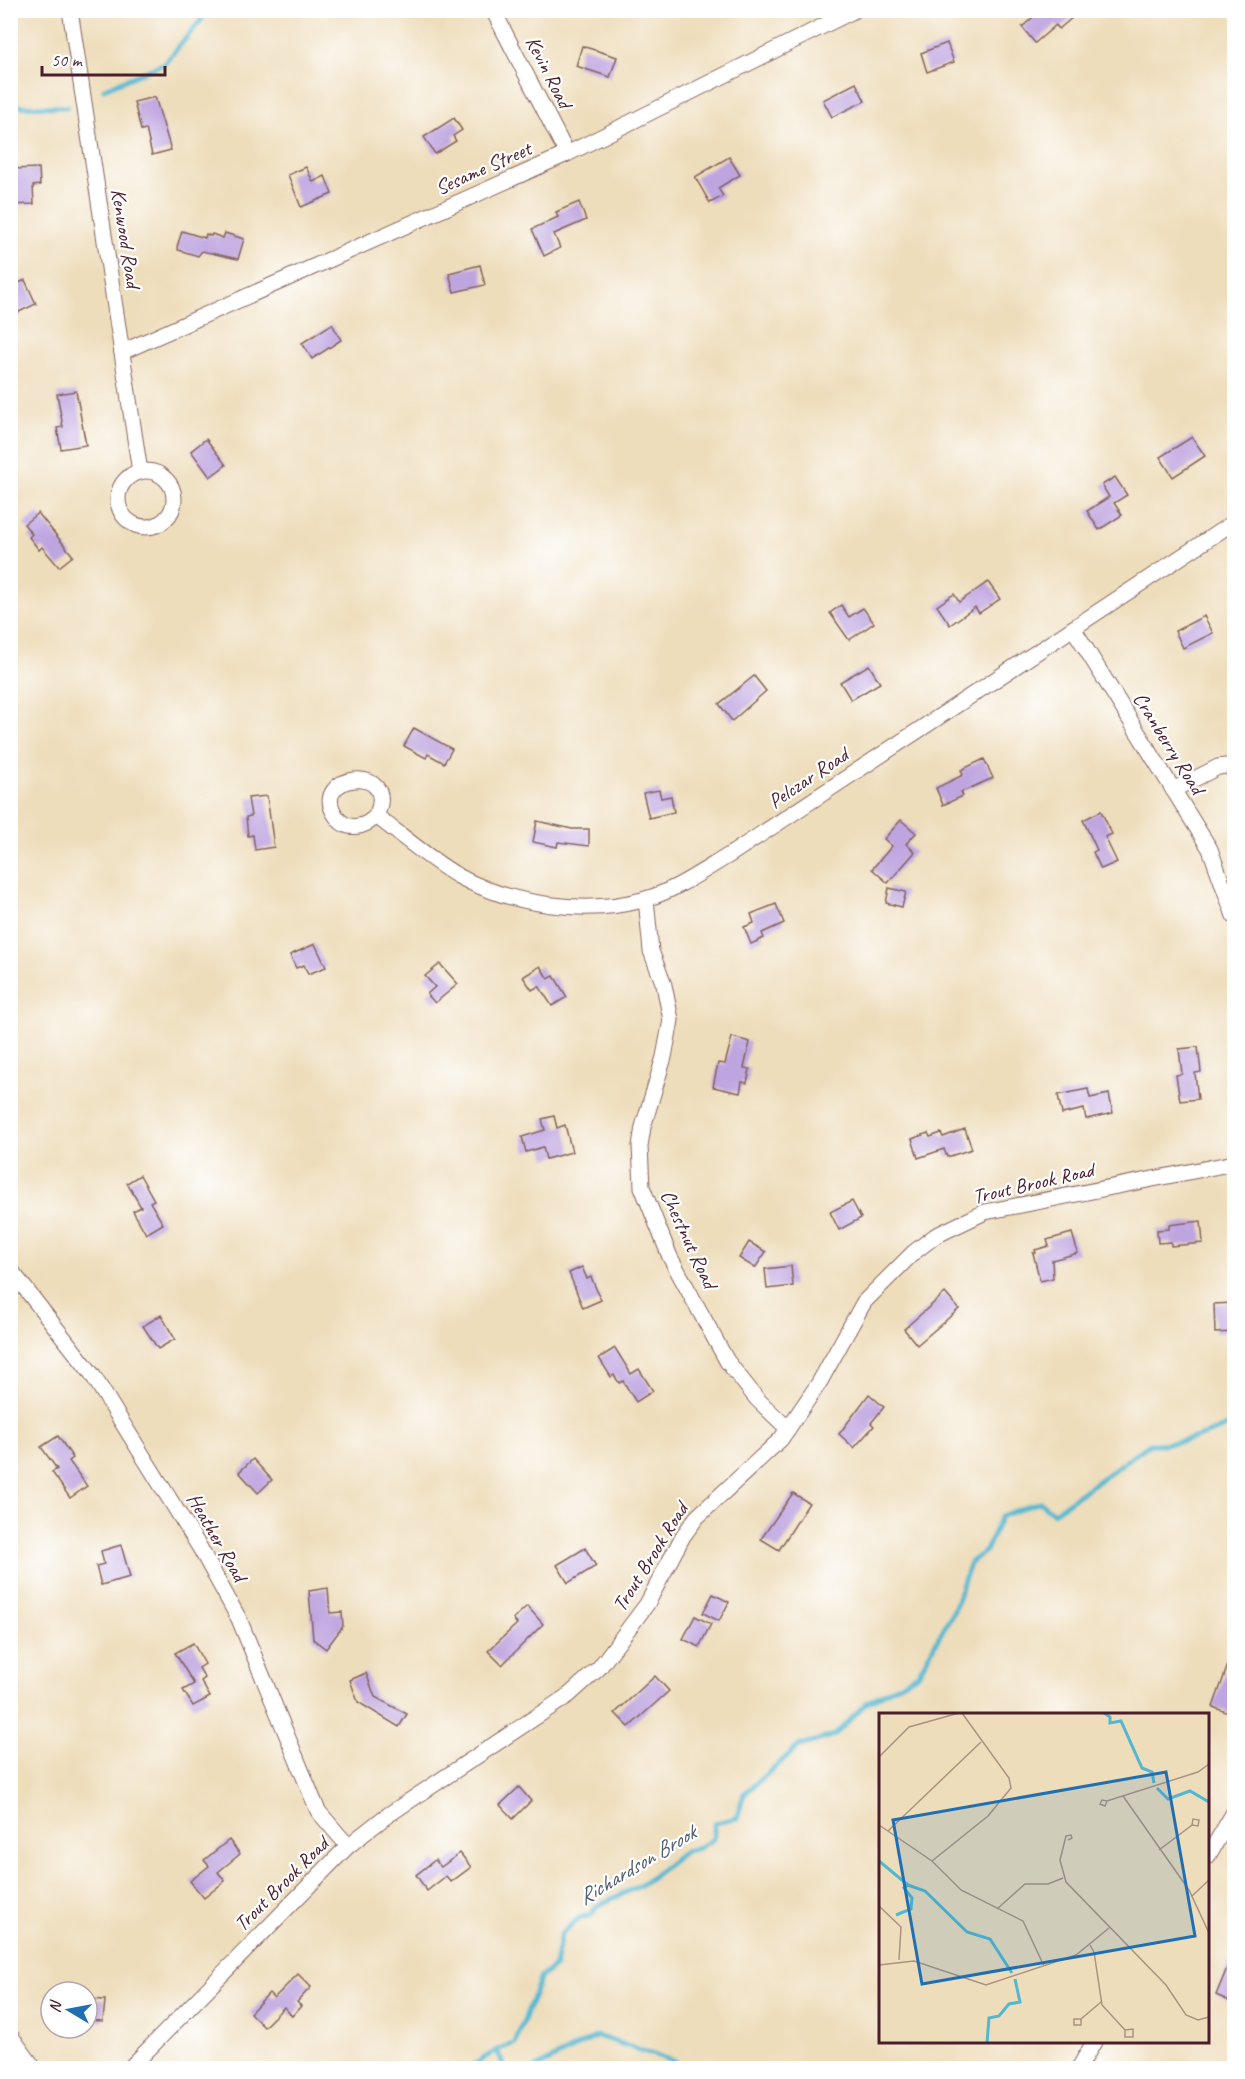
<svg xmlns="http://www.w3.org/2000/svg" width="1245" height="2079" font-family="Caveat,sans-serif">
  <rect width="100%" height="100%" fill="#fff"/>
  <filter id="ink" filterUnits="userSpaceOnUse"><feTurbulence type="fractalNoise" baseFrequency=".0167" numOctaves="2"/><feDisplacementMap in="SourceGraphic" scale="12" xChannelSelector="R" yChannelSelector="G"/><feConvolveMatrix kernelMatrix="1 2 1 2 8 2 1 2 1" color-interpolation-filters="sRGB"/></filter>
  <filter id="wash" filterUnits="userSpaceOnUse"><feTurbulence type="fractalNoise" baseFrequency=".008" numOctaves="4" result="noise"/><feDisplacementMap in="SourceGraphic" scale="24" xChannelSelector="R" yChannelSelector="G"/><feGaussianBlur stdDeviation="1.35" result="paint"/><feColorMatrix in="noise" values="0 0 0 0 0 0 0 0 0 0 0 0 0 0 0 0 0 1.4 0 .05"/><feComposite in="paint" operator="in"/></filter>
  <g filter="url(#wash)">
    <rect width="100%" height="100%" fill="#edb"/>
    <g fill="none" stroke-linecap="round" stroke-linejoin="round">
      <g stroke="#52b7d0" stroke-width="5">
        <polyline points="104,89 165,63 202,19 201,10"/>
        <polyline points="10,106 67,107"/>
        <polyline points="469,2068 497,2050"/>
        <path d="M 505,2068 L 497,2050 L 515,2043 L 541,1977 L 555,1966 L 561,1934 L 579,1918 L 591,1915 L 597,1906 L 643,1884 L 685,1851 L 699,1848 L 713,1839 L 715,1823 L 737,1818 L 744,1794 L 799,1746 L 835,1735 L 866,1703 L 918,1674 L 954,1610 L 970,1562 L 986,1551 L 1001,1516 L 1040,1502 L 1053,1513 L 1150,1444 C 1181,1445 1206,1435 1234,1423"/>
        <polyline points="536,2068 597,2036 676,2062 681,2068"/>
      </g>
    </g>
    <g id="blocks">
      <g fill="#bfa5e0">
        <polygon points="1041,10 1081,10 1059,29 1056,25 1035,43 1022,27"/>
        <polygon points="947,43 954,62 927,72 921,53"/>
        <polygon points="582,46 617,57 610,77 576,66"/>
        <polygon points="856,83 865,101 832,117 823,100"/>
        <polygon points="155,97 171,150 152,155 146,129 141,130 134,102"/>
        <polygon points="454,118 462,130 453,136 456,141 435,154 424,137"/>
        <polygon points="729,157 740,175 718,188 723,196 710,203 695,177"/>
        <polygon points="306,167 313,182 325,176 332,194 301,207 288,175"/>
        <polygon points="39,168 40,185 33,186 34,204 10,205 11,169"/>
        <polygon points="579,202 586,220 554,234 560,248 544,256 532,229 558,217 556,212"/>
        <polygon points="182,231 205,238 206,234 211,236 212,234 223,238 225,233 244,239 238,259 202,251 198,256 178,250 177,247"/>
        <polygon points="480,265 485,285 454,292 449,273"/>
        <polygon points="25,280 36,304 19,312 10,296 10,287"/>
        <polygon points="332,324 341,340 312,359 302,343"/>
        <polygon points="76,391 86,445 61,449 57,428 63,427 57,394"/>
        <polygon points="1192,437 1205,456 1173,477 1160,457"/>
        <polygon points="206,439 226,465 210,477 191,451"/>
        <polygon points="1115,477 1127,495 1114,503 1122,515 1099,530 1087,511 1109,497 1102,485"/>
        <polygon points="38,513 73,556 59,567 42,547 39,550 29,537 32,534 24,524"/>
        <polygon points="988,582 1000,599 979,613 975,607 950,625 937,606 954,594 959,602"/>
        <polygon points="841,605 849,617 863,608 874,623 849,640 830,613"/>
        <polygon points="1204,616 1213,633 1183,648 1175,631"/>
        <polygon points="869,665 880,683 851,700 840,682"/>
        <polygon points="754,676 766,691 732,721 719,704"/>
        <polygon points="414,728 452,749 444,763 428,754 426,758 404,746"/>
        <polygon points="984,759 993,778 961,792 963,796 943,805 936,788 963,775 961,770"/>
        <polygon points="659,790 661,798 671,796 674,812 649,818 643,793"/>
        <polygon points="267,796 274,847 255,850 253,835 248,836 246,817 251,816 248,798"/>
        <polygon points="1101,811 1112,834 1105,837 1117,862 1101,869 1093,852 1097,850 1083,820"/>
        <polygon points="901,820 916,833 906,844 915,852 888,883 872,869 892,846 884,839"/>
        <polygon points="537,821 572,829 589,829 589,846 558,842 557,847 533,842"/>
        <polygon points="889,888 906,892 902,907 886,903"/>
        <polygon points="776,904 784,923 762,933 764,938 751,944 744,927 754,923 751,914"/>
        <polygon points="315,944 326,967 308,974 304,965 296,968 290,955"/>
        <polygon points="440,964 458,984 435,1003 427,994 435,987 425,976"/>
        <polygon points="540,966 548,979 554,976 567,997 552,1006 539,986 532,990 523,977"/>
        <polygon points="732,1037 750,1042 744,1068 750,1069 747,1083 742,1082 740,1093 713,1087 718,1063 725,1064"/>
        <polygon points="1198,1047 1201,1072 1195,1073 1198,1099 1180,1101 1176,1075 1182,1074 1179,1049"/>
        <polygon points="1088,1089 1090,1098 1109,1094 1113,1113 1086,1119 1084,1109 1062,1114 1058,1095"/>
        <polygon points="554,1116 557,1128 565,1125 572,1152 546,1159 543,1147 526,1152 522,1137 545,1130 542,1119"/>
        <polygon points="965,1129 972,1149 947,1157 944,1149 918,1158 912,1139 928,1133 930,1137 941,1133 943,1137"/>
        <polygon points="140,1175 154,1200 150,1202 163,1224 146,1234 133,1211 141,1207 127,1183"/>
        <polygon points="852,1201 861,1218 839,1230 830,1212"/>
        <polygon points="1201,1221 1203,1243 1171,1246 1171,1242 1158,1243 1157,1230 1169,1229 1169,1225"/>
        <polygon points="1072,1233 1078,1253 1052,1260 1053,1278 1040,1281 1033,1253 1036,1253 1035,1250 1049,1246 1047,1240"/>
        <polygon points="749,1242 766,1252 755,1268 739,1258"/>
        <polygon points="791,1266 793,1286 767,1289 765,1269"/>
        <polygon points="582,1267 587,1279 591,1277 601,1300 583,1308 569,1273"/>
        <polygon points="945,1293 959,1309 917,1345 904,1329"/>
        <polygon points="1234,1303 1234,1332 1215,1333 1214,1304"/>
        <polygon points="161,1315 175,1339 158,1349 143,1326"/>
        <polygon points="615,1348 631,1374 639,1369 653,1391 636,1402 623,1381 619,1383 614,1375 611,1377 599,1358"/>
        <polygon points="869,1394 884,1407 871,1423 874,1426 854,1448 839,1434"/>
        <polygon points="58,1436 73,1458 69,1461 87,1486 70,1498 52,1472 57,1469 41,1447"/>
        <polygon points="253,1459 272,1480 258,1493 239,1472"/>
        <polygon points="793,1493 809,1503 779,1550 761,1539"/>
        <polygon points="121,1545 130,1577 101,1585 96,1566 104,1564 101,1551"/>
        <polygon points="585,1548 596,1566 568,1583 557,1565"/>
        <polygon points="328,1588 330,1613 342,1612 343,1626 326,1649 313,1639 309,1591"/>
        <polygon points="713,1594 729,1602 719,1621 703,1613"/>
        <polygon points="527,1606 543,1624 502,1665 488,1651 517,1624 513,1619"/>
        <polygon points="695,1616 711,1624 699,1647 683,1639"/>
        <polygon points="193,1643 205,1664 199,1668 205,1678 201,1681 210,1697 193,1706 183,1690 194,1684 175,1653"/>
        <polygon points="1234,1648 1234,1704 1231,1714 1213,1707"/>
        <polygon points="366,1673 375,1697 407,1714 399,1727 358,1702 350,1680"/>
        <polygon points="655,1676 669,1691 629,1727 615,1713"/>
        <polygon points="519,1787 531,1801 513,1819 500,1805"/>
        <polygon points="229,1840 240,1854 218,1872 225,1881 204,1898 190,1881 209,1866 204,1860"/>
        <polygon points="460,1853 471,1867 451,1882 446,1876 427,1891 416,1875 435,1860 441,1867"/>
        <polygon points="1234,1951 1234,2003 1216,1995"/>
        <polygon points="298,1974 311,1987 297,2002 301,2006 292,2016 284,2007 264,2027 250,2013 269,1993 274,1998"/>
        <polygon points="87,1999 105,2000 103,2021 87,2020"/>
      </g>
    </g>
  </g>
  <g filter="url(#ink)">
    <use href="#blocks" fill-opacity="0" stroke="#83625d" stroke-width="1.5"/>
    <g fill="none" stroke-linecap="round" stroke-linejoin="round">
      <g stroke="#83625d" stroke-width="17">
        <g id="minor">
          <polyline points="70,10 140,472"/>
          <polyline points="493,10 567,154"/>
          <polyline points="122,352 567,154 855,10"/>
          <circle cx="146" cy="499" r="28"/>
          <polyline points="1073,628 1210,849 1234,916"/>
          <polyline points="1173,790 1218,767 1234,765"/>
          <path d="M 376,816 C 401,762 307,774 336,816 C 346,832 365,828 376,816 C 403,836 429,859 458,876 C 511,905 587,916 646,899 C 676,890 704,870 731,854 L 1234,522"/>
          <polyline points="646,899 651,951 664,985 671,1020 664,1057 643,1127 640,1146 642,1187 670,1257 727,1361 757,1399 788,1429"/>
          <polyline points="10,1269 92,1374 200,1548 239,1619 318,1811 348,1846"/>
          <polyline points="1208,1856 1234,1812"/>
          <polyline points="10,2035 34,2068"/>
          <polyline points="130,2068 348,1846 385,1817 569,1695 599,1668 647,1604 683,1536 697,1517 781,1439 819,1383 864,1302 913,1253 935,1236 985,1212 1234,1163"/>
          <polyline points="1079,2068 1094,2042"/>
        </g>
      </g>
      <use href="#minor" stroke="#fff" stroke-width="15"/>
    </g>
  </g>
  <g text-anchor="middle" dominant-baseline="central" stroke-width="4.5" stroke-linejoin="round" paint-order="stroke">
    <g font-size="21" fill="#4a1f2b" stroke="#fff">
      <text transform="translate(549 72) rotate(63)">Kevin Road</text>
      <text transform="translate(483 168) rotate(-24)">Sesame Street</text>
      <text transform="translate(126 238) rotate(81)">Kenwood Road</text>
      <text transform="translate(1169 743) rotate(58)">Cranberry Road</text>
      <text transform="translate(808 778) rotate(-34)">Pelczar Road</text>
      <text transform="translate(1033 1183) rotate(-13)">Trout Brook Road</text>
      <text transform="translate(689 1239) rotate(65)">Chestnut Road</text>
      <text transform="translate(217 1537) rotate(60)">Heather Road</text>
      <text transform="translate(650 1557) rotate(-58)">Trout Brook Road</text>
      <text transform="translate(281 1884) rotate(-45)">Trout Brook Road</text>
    </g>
    <g font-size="22" font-style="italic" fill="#4d5c6d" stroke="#fff">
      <text transform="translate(637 1865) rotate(-31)">Richardson Brook</text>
    </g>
  </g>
  <g transform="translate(879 1713)">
    <rect width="330" height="330" fill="#edb"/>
    <path fill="none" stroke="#52b7d0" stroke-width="3" d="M 225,0 L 231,4 L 231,10 L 242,8 L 263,55 L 273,59 L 275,70M 278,75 L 289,86 L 311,78 L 330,89M 0,148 L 29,172M 17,202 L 32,196 L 33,185 L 25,175 L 29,172 L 46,178 L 88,219 L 111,226 L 133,260M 108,330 L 110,305 L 120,303 L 130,291 L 141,289 L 136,266"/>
    <path fill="none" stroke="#ac9181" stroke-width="1.5" d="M 0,44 L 30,14 L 80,0M 244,83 L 310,177 L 330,220M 228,88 L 226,93 L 221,91 L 223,87 L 228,88 L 319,59 L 330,51M 0,112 L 53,148 L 82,177 L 144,208 L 165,253M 9,118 L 102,29M 189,127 L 193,125 L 192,122 L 187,123 L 181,147 L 187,169 L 287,272 L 307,302 L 319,307 L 330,304M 280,137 L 313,112 L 314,106 L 320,107 L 319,113 L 313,112M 53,148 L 109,103 L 132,75 L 130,65 L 83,0M 313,183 L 330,167M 0,193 L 22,214 L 20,247M 118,196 L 146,171 L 169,171 L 184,165M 211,232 L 215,239 L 223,292 L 246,317 L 246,324 L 254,324 L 254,316 L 246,317M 0,252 L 35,248 L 107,272 L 197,242 L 230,215M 202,306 L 202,312 L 195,312 L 195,306 L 202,306 L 222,289"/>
    <path fill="#1f6fb2" fill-opacity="0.15" stroke="#1f6fb2" stroke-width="3" d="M 287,59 L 316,223 L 43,271 L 14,107 Z"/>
    <rect width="330" height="330" fill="none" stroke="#4a1f2b" stroke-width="3"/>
  </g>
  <rect width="1245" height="2079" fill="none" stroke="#fff" stroke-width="36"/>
  <g transform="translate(69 2010) rotate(280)"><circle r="28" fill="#ffffff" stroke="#b7a5aa" stroke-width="1.5"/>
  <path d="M0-4.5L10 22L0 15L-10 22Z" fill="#1f6fb2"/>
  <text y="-9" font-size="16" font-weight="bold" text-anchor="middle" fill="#4a1f2b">N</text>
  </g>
  <path d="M42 66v9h123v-9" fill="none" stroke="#4a1f2b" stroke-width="3"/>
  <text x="51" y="66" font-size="18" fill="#4a1f2b" stroke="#ffffff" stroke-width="4.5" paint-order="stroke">50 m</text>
</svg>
